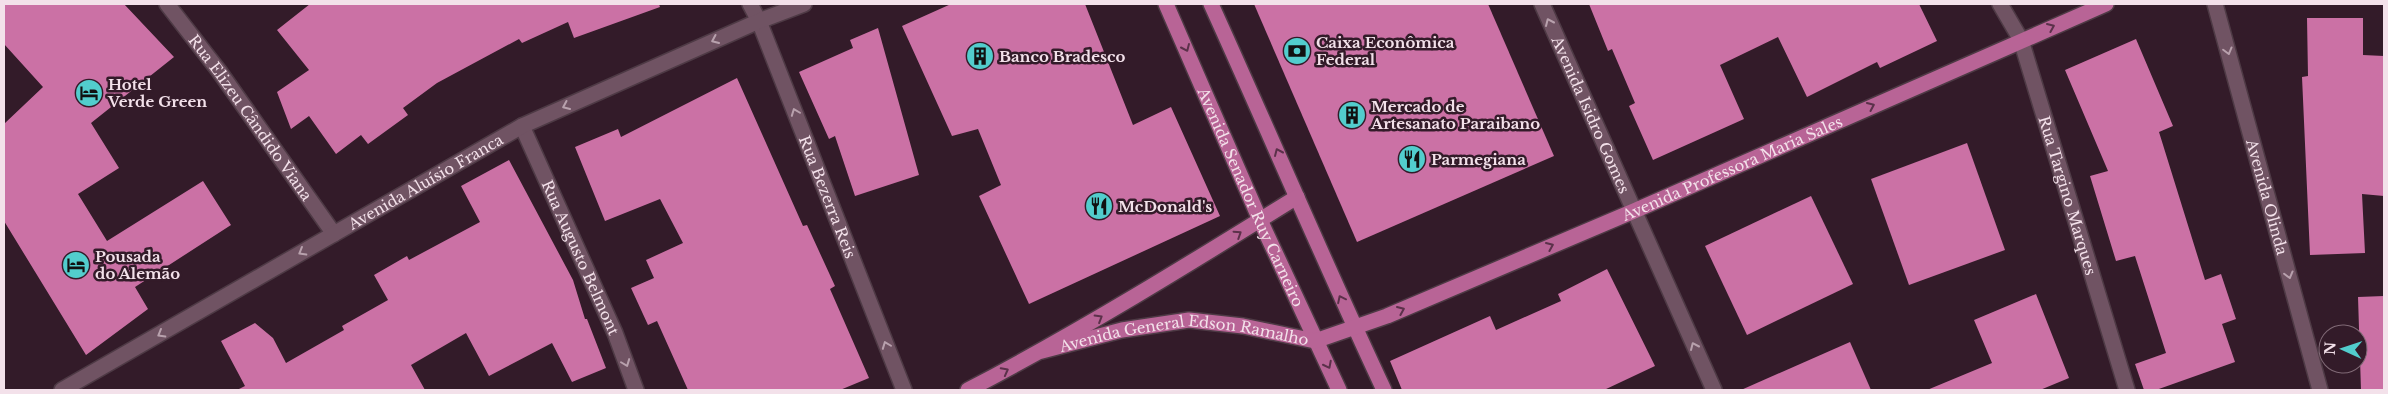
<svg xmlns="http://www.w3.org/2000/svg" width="2388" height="394" font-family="'Libre Baskerville',serif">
  <rect width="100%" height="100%" fill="#331b29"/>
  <g fill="#cb71a5">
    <polygon points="4,4 124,4 174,57 91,123 119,168 78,194 107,241 203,181 231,225 135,287 148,309 86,355 4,221 4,124 43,87 4,44"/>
    <polygon points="310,4 659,4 660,7 574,38 568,22 522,43 519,39 437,83 403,108 408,115 368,144 361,135 336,154 309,116 291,129 277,92 309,70 277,30"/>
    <polygon points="951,4 1085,4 1133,125 1171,107 1220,216 1029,304 979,196 1001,185 978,129 952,136 902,26"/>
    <polygon points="1254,4 1488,4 1554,156 1357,242"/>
    <polygon points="1589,4 1919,4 1937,41 1880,68 1877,62 1807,97 1778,37 1720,65 1744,119 1653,160 1629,106 1635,103 1612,49 1608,51"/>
    <polygon points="2307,18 2363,18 2363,55 2384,56 2384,196 2362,194 2365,253 2310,255 2302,77 2308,76"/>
    <polygon points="878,28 919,175 855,196 835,136 829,139 799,72 853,48 850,40"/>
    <polygon points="2136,39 2173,126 2159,132 2205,280 2221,274 2236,319 2222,324 2235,362 2156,390 2144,390 2135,364 2166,353 2135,256 2116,261 2090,176 2108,171 2065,70"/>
    <polygon points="737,78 803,226 807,225 835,286 830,289 869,378 840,390 688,390 657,321 648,325 631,288 654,278 646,260 683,243 660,199 605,221 575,147 618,129 621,137"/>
    <polygon points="1967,143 2005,250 1909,285 1871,179"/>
    <polygon points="509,160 573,280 585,319 587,319 606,368 572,382 552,343 489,376 466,333 411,365 425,390 237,390 245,386 221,341 255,323 273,338 286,363 344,330 342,326 388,300 374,275 407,256 409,260 480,222 461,186"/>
    <polygon points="1811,196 1853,284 1747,335 1705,246"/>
    <polygon points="1607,269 1655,366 1604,390 1402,390 1390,361 1490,316 1496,330 1561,301 1558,294"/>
    <polygon points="2036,294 2069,378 2040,390 1927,390 1992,363 1974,320"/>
    <polygon points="2384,296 2384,390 2361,390 2358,297"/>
    <polygon points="1850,342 1871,390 1741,390"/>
  </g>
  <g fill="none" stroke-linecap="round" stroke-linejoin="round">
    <g stroke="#4e3a45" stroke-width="18">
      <g id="minor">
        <path id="s1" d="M 167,4 L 219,71 L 334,234"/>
        <path id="s2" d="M 750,4 L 759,21 L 904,390"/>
        <path id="s3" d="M 1542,4 L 1714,390"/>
        <path id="s4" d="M 2000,4 L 2021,40 L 2127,390"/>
        <path id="s5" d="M 2215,4 L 2320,390"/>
        <path id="s6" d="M 522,126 L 615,333 L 636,390"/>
        <path id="s7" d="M 62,390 L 522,126 L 759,21 L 804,4"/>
      </g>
    </g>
    <g stroke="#4e3a45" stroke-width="18">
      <g id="major">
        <path id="s8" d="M 1166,4 L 1260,220 L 1339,390"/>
        <path d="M 1211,4 C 1269,132 1324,262 1384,390"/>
        <path id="s9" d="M 1042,351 L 1122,330 L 1189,320 L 1243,326 L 1315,341 L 1387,316 L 1634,211 L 2106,4"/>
        <path d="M 968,390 C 1081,331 1189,264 1297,197"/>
      </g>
    </g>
    <use href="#minor" stroke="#705363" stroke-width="15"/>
    <use href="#major" stroke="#b86496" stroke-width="15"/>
  </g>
  <defs><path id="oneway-chevron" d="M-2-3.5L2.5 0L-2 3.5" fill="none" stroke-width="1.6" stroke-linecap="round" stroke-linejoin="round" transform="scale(1.25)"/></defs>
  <g stroke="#b8a1ad">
    <use href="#oneway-chevron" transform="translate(1549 22) rotate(-114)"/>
    <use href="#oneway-chevron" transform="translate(715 40) rotate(156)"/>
    <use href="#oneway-chevron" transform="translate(2228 51) rotate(75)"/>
    <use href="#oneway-chevron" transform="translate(566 106) rotate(156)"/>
    <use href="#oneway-chevron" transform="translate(795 112) rotate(-111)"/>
    <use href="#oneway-chevron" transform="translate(302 252) rotate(150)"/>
    <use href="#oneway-chevron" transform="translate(2289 275) rotate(75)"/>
    <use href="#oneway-chevron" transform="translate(161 334) rotate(150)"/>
    <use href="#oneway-chevron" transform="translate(886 345) rotate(-111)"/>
    <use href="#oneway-chevron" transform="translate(1694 346) rotate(-114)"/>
    <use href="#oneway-chevron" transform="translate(626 363) rotate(69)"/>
  </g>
  <g stroke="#5b314a">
    <use href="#oneway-chevron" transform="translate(2051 27) rotate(-23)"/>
    <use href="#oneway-chevron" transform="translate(1186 48) rotate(66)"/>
    <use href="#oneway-chevron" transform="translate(1871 106) rotate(-24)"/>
    <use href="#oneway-chevron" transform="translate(1278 152) rotate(-114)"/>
    <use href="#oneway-chevron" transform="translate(1238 234) rotate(-33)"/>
    <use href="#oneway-chevron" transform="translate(1550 246) rotate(-23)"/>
    <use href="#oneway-chevron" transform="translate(1341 299) rotate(-116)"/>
    <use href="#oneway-chevron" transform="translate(1401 310) rotate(-23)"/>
    <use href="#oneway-chevron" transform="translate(1099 318) rotate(-31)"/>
    <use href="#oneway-chevron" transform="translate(1328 365) rotate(63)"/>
    <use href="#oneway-chevron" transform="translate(1005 371) rotate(-28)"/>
  </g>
  <defs>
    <g id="bank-disc" transform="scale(1.4375)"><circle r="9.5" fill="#52cdcd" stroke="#331b29"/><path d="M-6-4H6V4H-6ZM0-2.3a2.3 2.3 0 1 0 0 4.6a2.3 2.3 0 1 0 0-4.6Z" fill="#111"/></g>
    <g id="building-disc" transform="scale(1.4375)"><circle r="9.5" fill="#52cdcd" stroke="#331b29"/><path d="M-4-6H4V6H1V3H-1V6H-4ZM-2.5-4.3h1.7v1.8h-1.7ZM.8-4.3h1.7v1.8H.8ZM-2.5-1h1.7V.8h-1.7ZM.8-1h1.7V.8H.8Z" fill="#111"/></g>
    <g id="hotel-disc" transform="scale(1.4375)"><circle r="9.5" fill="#52cdcd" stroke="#331b29"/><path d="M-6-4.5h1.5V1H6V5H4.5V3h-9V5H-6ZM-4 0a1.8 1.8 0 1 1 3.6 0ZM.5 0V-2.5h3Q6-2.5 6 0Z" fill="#111"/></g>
    <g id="restaurant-disc" transform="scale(1.4375)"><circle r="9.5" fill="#52cdcd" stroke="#331b29"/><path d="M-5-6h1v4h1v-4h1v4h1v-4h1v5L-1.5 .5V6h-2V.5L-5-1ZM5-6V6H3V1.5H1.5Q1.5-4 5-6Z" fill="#111"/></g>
  </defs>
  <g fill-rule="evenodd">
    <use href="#bank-disc" x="1297" y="51"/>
    <use href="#building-disc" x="980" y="56"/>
    <use href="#hotel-disc" x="89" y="93"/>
    <use href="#building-disc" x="1352" y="115"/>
    <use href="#restaurant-disc" x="1412" y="159"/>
    <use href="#restaurant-disc" x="1099" y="206"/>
    <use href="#hotel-disc" x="76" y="265"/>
  </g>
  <g text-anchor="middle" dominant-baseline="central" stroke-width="5" stroke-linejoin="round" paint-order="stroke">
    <g font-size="15" font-weight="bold" fill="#f3e1ea" stroke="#331b29" text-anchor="start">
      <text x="1316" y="42">Caixa Econômica<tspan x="1316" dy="17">Federal</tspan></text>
      <text x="999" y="56">Banco Bradesco</text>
      <text x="108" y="84">Hotel<tspan x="108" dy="17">Verde Green</tspan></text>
      <text x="1371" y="106">Mercado de<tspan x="1371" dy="17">Artesanato Paraibano</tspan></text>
      <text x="1431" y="159">Parmegiana</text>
      <text x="1118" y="206">McDonald's</text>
      <text x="95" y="256">Pousada<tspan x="95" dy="17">do Alemão</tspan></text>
    </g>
    <g font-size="15" fill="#f3e1ea" stroke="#331b29">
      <text stroke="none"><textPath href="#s3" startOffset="121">Avenida Isidro Gomes</textPath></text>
      <text stroke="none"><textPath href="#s1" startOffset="141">Rua Elizeu Cândido Viana</textPath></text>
      <text stroke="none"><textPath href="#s9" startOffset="730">Avenida Professora Maria Sales</textPath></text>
      <text stroke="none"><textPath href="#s7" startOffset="419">Avenida Aluísio Franca</textPath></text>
      <text stroke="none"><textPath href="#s4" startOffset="204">Rua Targino Marques</textPath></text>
      <text stroke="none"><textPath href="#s2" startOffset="208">Rua Bezerra Reis</textPath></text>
      <text stroke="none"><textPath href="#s5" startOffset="200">Avenida Olinda</textPath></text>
      <text stroke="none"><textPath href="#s8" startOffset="211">Avenida Senador Ruy Carneiro</textPath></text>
      <text stroke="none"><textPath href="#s6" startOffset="144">Rua Augusto Belmont</textPath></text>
      <text stroke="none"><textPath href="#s9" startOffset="145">Avenida General Edson Ramalho</textPath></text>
    </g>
  </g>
  <rect width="2388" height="394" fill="none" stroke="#f3e1ea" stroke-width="10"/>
  <g transform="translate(2343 349) rotate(273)"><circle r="24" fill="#331b29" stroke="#806a76"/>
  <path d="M0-4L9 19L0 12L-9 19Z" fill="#52cdcd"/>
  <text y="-8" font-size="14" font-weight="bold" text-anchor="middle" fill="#f3e1ea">N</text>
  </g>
</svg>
